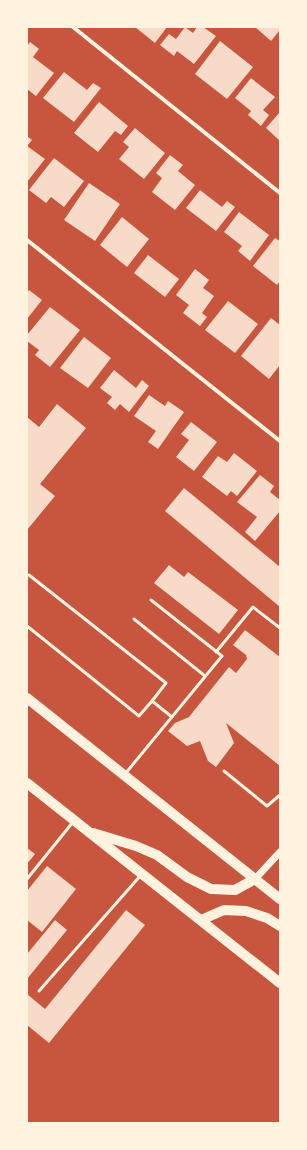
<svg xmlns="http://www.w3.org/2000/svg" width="307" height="1150" font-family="Literata,serif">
  <rect width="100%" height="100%" fill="#c8553d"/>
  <g fill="#f7dbc8">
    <polygon points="135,27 167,27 155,43"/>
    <polygon points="185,27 193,33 197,27 203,27 216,36 194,64 177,51 174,56 160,45 169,34 176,39"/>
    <polygon points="255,27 280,27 280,30 271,41"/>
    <polygon points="220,41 253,67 227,99 195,74"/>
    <polygon points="30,42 39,49 33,57 54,73 36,96 27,89 27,46"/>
    <polygon points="64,72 87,90 93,83 101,88 74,122 43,98"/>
    <polygon points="251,78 275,97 263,110 269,115 261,126 248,115 251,111 235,98"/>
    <polygon points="99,102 128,126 121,135 115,131 98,152 74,133"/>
    <polygon points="280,112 280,141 266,128"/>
    <polygon points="135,128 165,153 144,179 119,159 129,147 123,142"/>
    <polygon points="27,136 32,140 27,146 45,159 27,182"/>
    <polygon points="170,155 183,165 178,171 195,185 175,210 152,192 162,178 156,173"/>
    <polygon points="54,158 84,181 64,207 51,197 46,203 29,190"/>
    <polygon points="89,183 120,204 95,241 64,220"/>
    <polygon points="200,190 222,207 227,201 235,207 216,231 186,208"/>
    <polygon points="239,212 269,235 250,261 238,251 242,246 224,232"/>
    <polygon points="122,217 149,239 127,267 100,245"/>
    <polygon points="275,238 280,241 280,281 277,285 253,266"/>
    <polygon points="148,255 179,279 165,297 134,273"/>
    <polygon points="195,269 209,280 203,288 214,296 202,313 207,317 200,326 183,313 189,305 176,295"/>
    <polygon points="29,290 42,300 27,319 27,293"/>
    <polygon points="228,301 258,324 235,353 205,330"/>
    <polygon points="50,307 80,330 50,367 35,355 39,350 27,341 27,335"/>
    <polygon points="271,318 280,325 280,365 269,379 241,356"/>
    <polygon points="84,337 111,358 88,388 60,368"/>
    <polygon points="114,370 136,388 142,380 149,386 129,412 120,404 115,410 107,403 112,397 100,388"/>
    <polygon points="149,395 165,406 168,401 184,412 158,449 148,442 156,431 134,416"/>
    <polygon points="57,404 86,428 40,484 55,496 27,530 27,417 39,427"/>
    <polygon points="191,422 217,442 194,471 176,457 189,440 181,434"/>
    <polygon points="234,453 257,471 237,496 231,491 227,496 202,477 218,456 227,462"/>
    <polygon points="260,475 274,486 270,492 280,500 280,511 255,541 245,532 257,517 237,502"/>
    <polygon points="184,488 280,567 280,607 165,511"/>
    <polygon points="169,565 184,577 188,572 238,610 219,634 154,583"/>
    <polygon points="245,630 280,657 280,766 226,723 234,743 216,767 208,761 200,741 187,746 168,731 175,723 189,717 229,667 236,673 247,659 246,655 233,645"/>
    <polygon points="27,848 35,854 27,864"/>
    <polygon points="47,866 76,889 42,932 27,920 27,891"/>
    <polygon points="126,910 145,925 49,1043 27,1025 27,994 45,1009"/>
    <polygon points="55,920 67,930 27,979 27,954"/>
  </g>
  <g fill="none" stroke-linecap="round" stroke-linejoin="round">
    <g stroke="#fff3e0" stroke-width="3">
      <polyline points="29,575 166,683 152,701"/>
      <polyline points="134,619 205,676"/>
      <polyline points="27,626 139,716 152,701 172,717"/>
      <polyline points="216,652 253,607 280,628"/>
      <polyline points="224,771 267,806 280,795"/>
      <polyline points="125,774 222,656 151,600"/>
      <polyline points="27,879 73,822"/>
      <polyline points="39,991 141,875"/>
    </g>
    <g stroke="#fff3e0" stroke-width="4">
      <polyline points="73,27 280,193"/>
      <polyline points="27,240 280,441"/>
    </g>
    <polyline stroke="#fff3e0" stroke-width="7" points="255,879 280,852"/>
    <g stroke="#fff3e0" stroke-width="10">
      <polyline points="27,698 280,899"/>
      <polyline points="27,783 280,983"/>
      <polyline points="93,833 136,846 157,855 187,877 211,889 235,890 255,879"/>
      <polyline points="201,920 224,910 246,911 267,918 280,926"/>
    </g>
  </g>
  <rect width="307" height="1150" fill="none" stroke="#fff3e0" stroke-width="56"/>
</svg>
